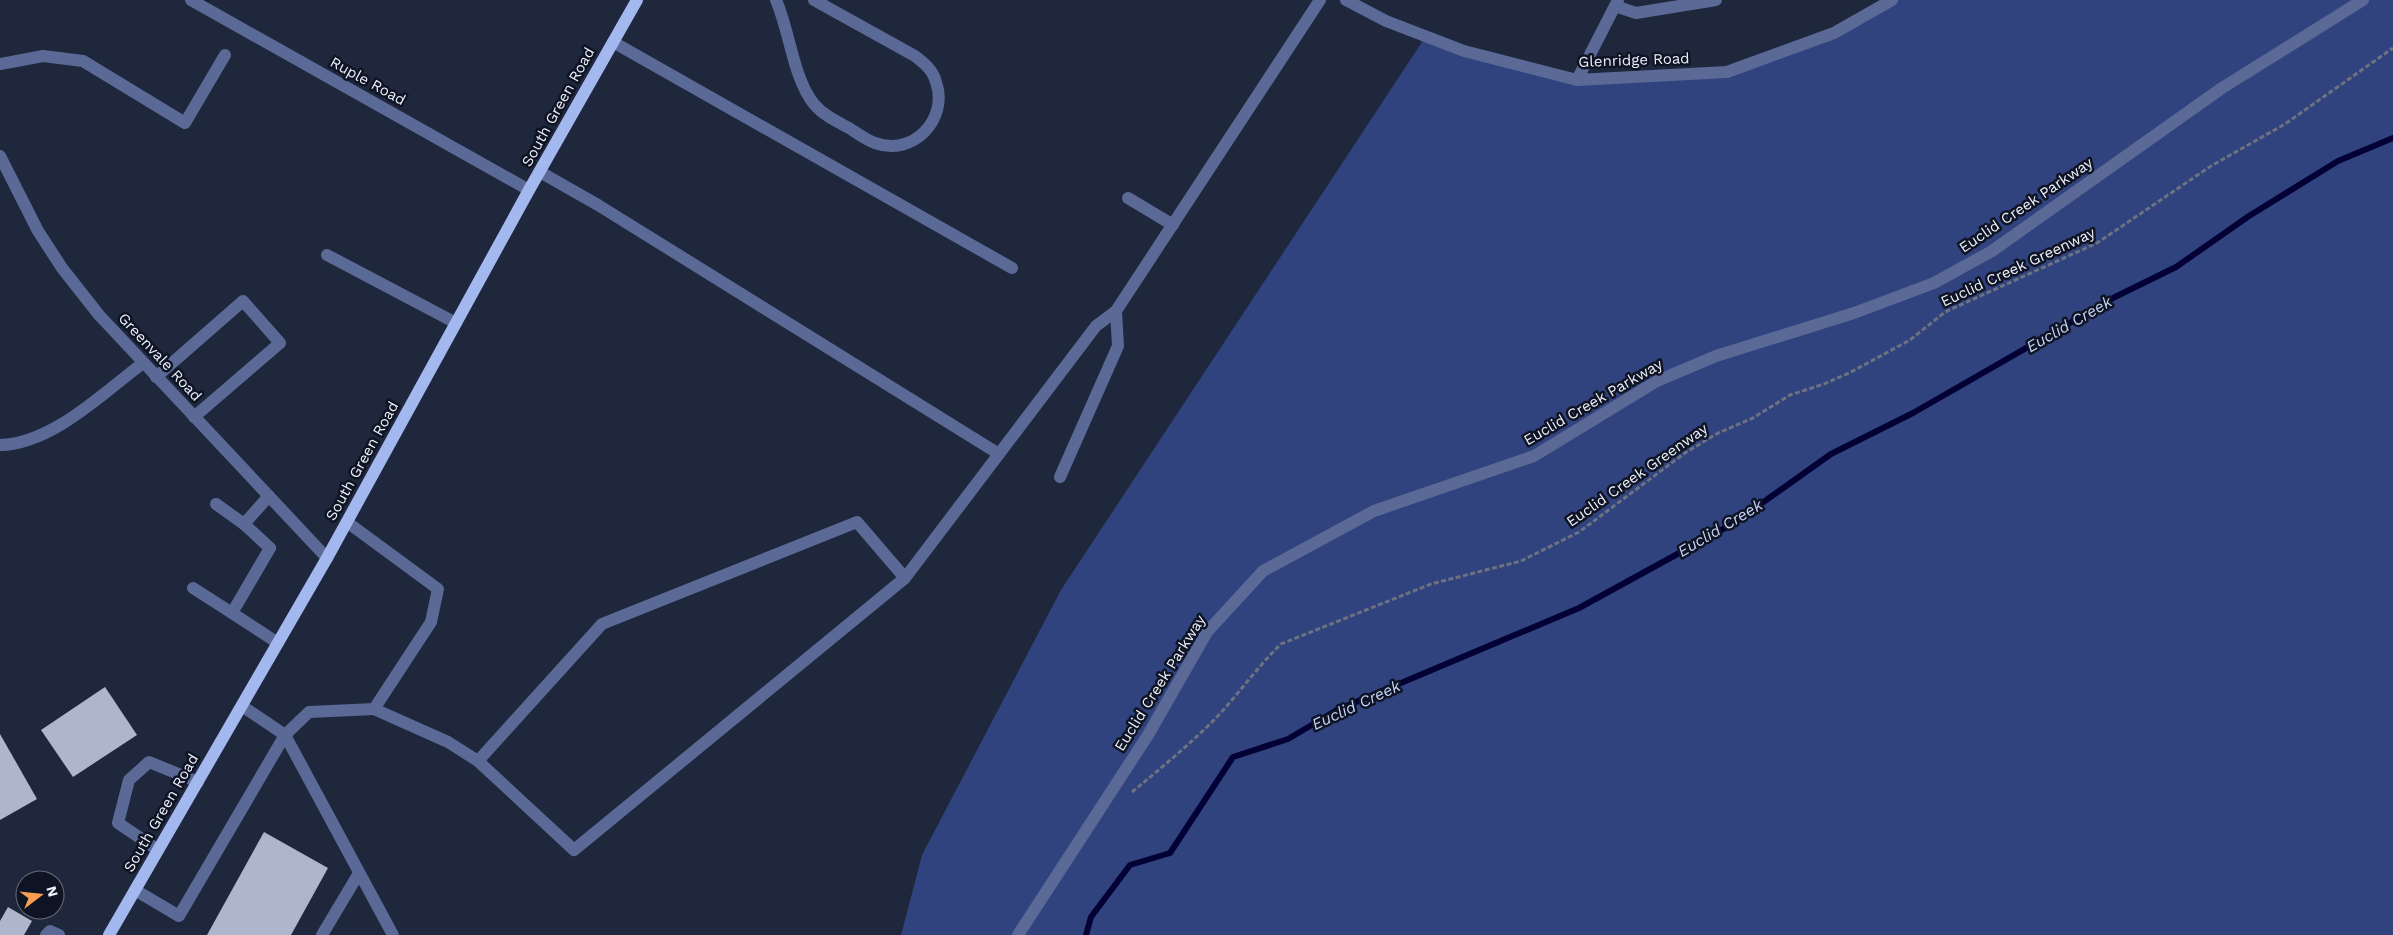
<svg xmlns="http://www.w3.org/2000/svg" width="2393" height="935" font-family="'Work Sans',sans-serif">
  <rect width="100%" height="100%" fill="#181e2e"/>
  <path fill="#1f273d" fill-rule="evenodd" d="M 0,0 L 191,0 L 205,8 L 210,0 L 1892,0 L 922,855 L 901,935 L 0,935 ZM 25,880 L 55,880 L 55,910 L 25,910 Z"/>
  <polygon fill="#31437e" points="1892,0 2393,0 2393,935 901,935 922,855 1061,590 1426,36 1577,80 1727,72 1834,33"/>
  <g fill="none" stroke-linecap="round" stroke-linejoin="round">
    <polyline stroke="#030035" stroke-width="6" points="1086,935 1091,917 1130,865 1170,853 1233,757 1288,739 1337,710 1579,608 1734,523 1831,454 1913,413 2115,297 2176,267 2249,216 2338,161 2393,138"/>
  </g>
  <g fill="#aeb6cc">
    <polygon points="105,687 137,735 73,777 41,730"/>
    <polygon points="0,734 37,799 0,820"/>
    <polygon points="264,832 328,868 291,935 207,935"/>
    <polygon points="8,907 32,921 24,935 0,935 0,921"/>
  </g>
  <g fill="none" stroke-linecap="round" stroke-linejoin="round">
    <path stroke="#6c7280" stroke-width="3" stroke-dasharray="5 2.5" stroke-linecap="butt" d="M 1132,792 C 1160,769 1189,745 1215,719 C 1238,695 1257,667 1281,644 L 1431,584 L 1521,561 L 1579,532 L 1685,453 L 1718,433 L 1753,418 L 1790,395 L 1824,384 L 1851,372 L 1910,340 L 1945,312 L 2097,243 L 2211,166 L 2285,124 L 2393,48"/>
    <g stroke="#5a6996" stroke-width="12">
      <polyline points="191,0 529,190"/>
      <path d="M 776,0 C 790,32 793,78 814,104 C 823,115 836,121 849,128 C 857,133 866,140 875,143 C 913,157 949,119 936,82 C 933,70 924,63 915,56 L 814,0"/>
      <polyline points="1346,0 1386,21 1464,51 1577,80 1727,72 1834,33 1892,0"/>
      <polyline points="1615,6 1636,13 1716,0"/>
      <polyline points="613,42 1012,268"/>
      <polyline points="0,64 43,56 83,61 185,123 225,55"/>
      <polyline points="1577,80 1618,0"/>
      <polyline points="0,156 38,231 62,268 99,315 327,558"/>
      <polyline points="540,172 598,205 999,454"/>
      <polyline points="1128,198 1173,225"/>
      <polyline points="327,255 456,323"/>
      <polyline points="156,377 243,301 280,343 194,417"/>
      <path d="M 0,445 C 52,444 103,393 143,363"/>
      <polyline points="1060,477 1118,346 1116,311"/>
      <polyline points="269,496 244,524 270,548 232,613 278,643"/>
      <polyline points="216,504 244,524"/>
      <polyline points="905,578 857,522 602,624 478,761 574,850 905,578 1096,326 1116,311 1320,0"/>
      <polyline points="193,588 232,613"/>
      <polyline points="242,706 285,735 393,935"/>
      <polyline points="374,709 448,742 478,761"/>
      <polyline points="158,850 118,823 129,780 149,762 198,782"/>
      <polyline points="135,890 179,916 285,735 309,712 374,709 431,622 438,589 347,522"/>
      <polyline points="46,935 50,931 59,935"/>
      <polyline points="322,935 359,873"/>
      <polyline points="1018,935 1148,735 1207,632 1263,571 1374,511 1534,456 1657,381 1716,356 1854,313 1934,283 1992,251 2222,88 2363,0"/>
    </g>
    <polyline stroke="#a4b8f0" stroke-width="12" points="109,935 327,558 529,190 637,0"/>
  </g>
  <g text-anchor="middle" dominant-baseline="central" stroke-width="5" stroke-linejoin="round" paint-order="stroke">
    <g font-size="15" fill="#ebf0fb" stroke="#0f1424">
      <text transform="translate(1634 60) rotate(-2)">Glenridge Road</text>
      <text transform="translate(368 81) rotate(29)">Ruple Road</text>
      <text transform="translate(558 107) rotate(-61)">South Green Road</text>
      <text transform="translate(2026 205) rotate(-34)">Euclid Creek Parkway</text>
      <text transform="translate(2018 267) rotate(-25)">Euclid Creek Greenway</text>
      <text transform="translate(160 357) rotate(47)">Greenvale Road</text>
      <text transform="translate(1593 402) rotate(-30)">Euclid Creek Parkway</text>
      <text transform="translate(362 461) rotate(-61)">South Green Road</text>
      <text transform="translate(1637 475) rotate(-35)">Euclid Creek Greenway</text>
      <text transform="translate(1160 683) rotate(-58)">Euclid Creek Parkway</text>
      <text transform="translate(161 813) rotate(-60)">South Green Road</text>
    </g>
    <g font-size="16" font-style="italic" fill="#c5d3f7" stroke="#0f1424">
      <text transform="translate(2069 324) rotate(-30)">Euclid Creek</text>
      <text transform="translate(1720 528) rotate(-31)">Euclid Creek</text>
      <text transform="translate(1356 705) rotate(-25)">Euclid Creek</text>
    </g>
  </g>
  <g transform="translate(40 895) rotate(74)"><circle r="24" fill="#0f1424" stroke="#676c7a"/>
  <path d="M0-4L9 19L0 12L-9 19Z" fill="#fb9e50"/>
  <text y="-8" font-size="14" font-weight="bold" text-anchor="middle" fill="#ebf0fb">N</text>
  </g>
</svg>
